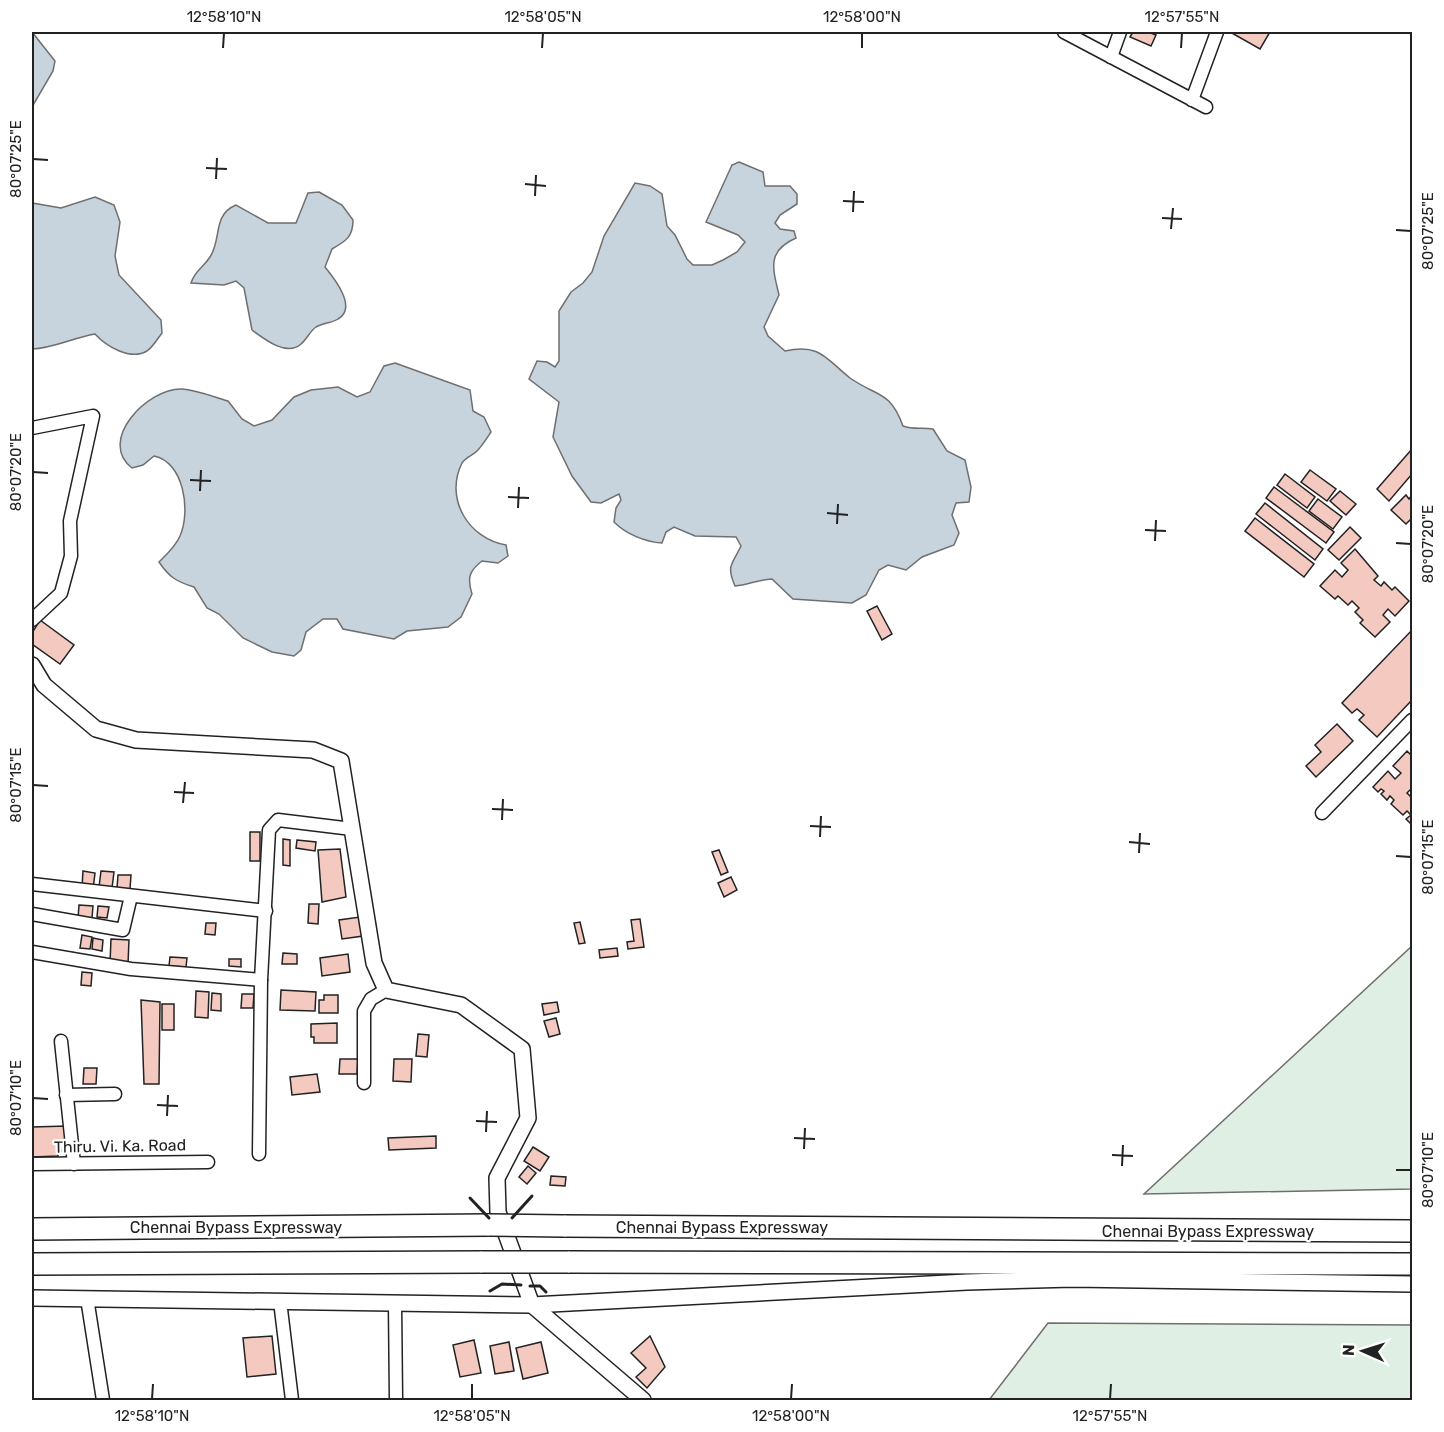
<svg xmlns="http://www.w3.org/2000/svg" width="1444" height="1432" font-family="Rubik,sans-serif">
  <rect width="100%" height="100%" fill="#fff"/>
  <g fill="#e0efe3" stroke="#6f6f6f" stroke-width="1.5">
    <polygon points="1412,946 1412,1189 1144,1194"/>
    <polygon points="1048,1323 1412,1325 1412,1400 989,1400"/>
  </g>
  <g fill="#c7d3dd" stroke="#6f6f6f" stroke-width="1.5">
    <polygon points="32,32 55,61 53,71 32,107"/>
    <path d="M 739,162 L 763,172 L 765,186 L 790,186 L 797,194 L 797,204 L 780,215 L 775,223 L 780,229 L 794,231 L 796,238 C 766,251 773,269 779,295 L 764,327 L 768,336 L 785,351 C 820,343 826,359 850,378 C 877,397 890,390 903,426 C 914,430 922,427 933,429 L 947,451 L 965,460 L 971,487 L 969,502 L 956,503 L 952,515 L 959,533 L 954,545 L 922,557 L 906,570 L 888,565 L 879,570 L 866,595 L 852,603 L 793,599 L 772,579 C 755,580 749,585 735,586 C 726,565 732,565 741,546 L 736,537 L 695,536 L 674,527 L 666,532 L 662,543 C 645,542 626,534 614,522 L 616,508 L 621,500 L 619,494 L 601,503 L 591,502 L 572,476 L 553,437 L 559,402 L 529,379 L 537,361 L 547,362 L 555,367 L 559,361 L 559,311 L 571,292 L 583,283 L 592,272 L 604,236 L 635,183 L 650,186 L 662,194 L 667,226 L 675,235 L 687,259 L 693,265 L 712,265 L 723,260 L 737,252 L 745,242 L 738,235 L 706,222 L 732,165 Z"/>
    <path d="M 319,192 L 342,205 L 353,220 C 353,237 346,241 332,249 L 325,267 C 334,278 358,308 338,319 C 332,323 323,323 316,327 C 310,331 307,339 301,344 C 287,357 264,339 252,330 L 244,288 L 236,281 L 224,285 L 191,283 C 195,270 203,268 210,257 C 222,239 212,215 236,205 L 268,223 L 296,223 L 308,193 Z"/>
    <path d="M 95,197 L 114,205 L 120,222 L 115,256 L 119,275 L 161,320 L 162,333 C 158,338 153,347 147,351 C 130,361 106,346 95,334 C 72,338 54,348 32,349 L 32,203 L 61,208 Z"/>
    <path d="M 395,363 L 470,390 L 473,411 L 484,417 L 491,432 C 487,438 482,446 477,451 C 472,456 466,457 462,463 C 444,499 469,539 506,545 L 508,556 L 498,563 L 482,561 C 469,571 467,578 472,594 L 461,617 L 448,627 L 407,631 L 394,639 L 343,629 L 337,619 L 323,619 L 306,632 L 301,650 L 294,656 L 272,652 L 243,638 L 219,614 L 207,608 L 194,587 C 177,582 169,577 159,562 C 167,554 176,546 180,536 C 191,511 184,462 154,456 L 143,465 L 132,468 C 97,441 147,388 182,389 C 197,390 214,397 228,401 L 242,419 L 254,426 L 272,420 L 294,397 L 311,390 L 338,387 L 357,397 L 370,392 L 384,366 Z"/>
  </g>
  <g fill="#f3c9c0" stroke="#222" stroke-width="1.5">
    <polygon points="1133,32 1148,32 1156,35 1151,46 1130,37"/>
    <polygon points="1230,32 1270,32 1260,49"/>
    <polygon points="1412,449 1412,474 1389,501 1377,489"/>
    <polygon points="1310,470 1336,489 1327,501 1301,482"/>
    <polygon points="1285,474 1315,497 1307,508 1277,485"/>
    <polygon points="1274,487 1334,532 1326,543 1266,498"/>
    <polygon points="1340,491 1356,504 1346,515 1330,501"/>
    <polygon points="1406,495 1409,499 1412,495 1412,518 1406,524 1391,510"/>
    <polygon points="1318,499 1342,517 1333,529 1309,511"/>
    <polygon points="1265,503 1323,549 1315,560 1256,514"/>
    <polygon points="1255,518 1314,564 1304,577 1245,531"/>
    <polygon points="1350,527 1361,538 1339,560 1328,550"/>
    <polygon points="1355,549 1378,576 1374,580 1381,586 1384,582 1392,590 1395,587 1409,601 1395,616 1388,609 1383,615 1390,622 1375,637 1360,623 1363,620 1355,612 1359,608 1352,601 1348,605 1338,596 1335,599 1320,586 1335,570 1342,577 1348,570 1341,563"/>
    <polygon points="877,606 892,634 882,640 867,611"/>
    <polygon points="40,620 74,645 60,664 32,644 32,633"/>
    <polygon points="1412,630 1412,700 1377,737 1359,720 1364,715 1357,709 1352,713 1342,703"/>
    <polygon points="1337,724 1353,741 1316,777 1306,766 1321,752 1315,745"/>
    <polygon points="1407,751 1412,756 1412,788 1407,793 1412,798 1412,821 1410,823 1406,819 1411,815 1407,811 1403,815 1391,804 1394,800 1390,796 1387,800 1381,794 1384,791 1381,789 1378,792 1373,787 1388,771 1395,779 1401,773 1393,766"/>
    <rect x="250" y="832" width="10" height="29"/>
    <polygon points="283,839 290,840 290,866 283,865"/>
    <polygon points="297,840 316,842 315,851 296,848"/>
    <polygon points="340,849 346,897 322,902 318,850"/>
    <polygon points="719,850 728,872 721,875 712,852"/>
    <polygon points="83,871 95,873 93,889 82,887"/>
    <polygon points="101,871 114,872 112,888 99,887"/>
    <polygon points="118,875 131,875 130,889 117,888"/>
    <polygon points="731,877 737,890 724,897 718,883"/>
    <polygon points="309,904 319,904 318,924 308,923"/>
    <polygon points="79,905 93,906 92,918 78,918"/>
    <polygon points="98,906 109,907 107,918 97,917"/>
    <polygon points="360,917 363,936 342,939 339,920"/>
    <polygon points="640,919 644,947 628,949 627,942 634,941 631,920"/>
    <polygon points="580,922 585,943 579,944 574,923"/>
    <polygon points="206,923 216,923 215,935 205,934"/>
    <polygon points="82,935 92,937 90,949 80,948"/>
    <polygon points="93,938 103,940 102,951 92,949"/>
    <polygon points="111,939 129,940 128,964 110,963"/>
    <polygon points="617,948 618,956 600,958 599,950"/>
    <polygon points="283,953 297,954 297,964 282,964"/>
    <polygon points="348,954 350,972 322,976 320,958"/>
    <polygon points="170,957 187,958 186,967 169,966"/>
    <polygon points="229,959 241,959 241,967 229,966"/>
    <polygon points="82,972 92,973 91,986 81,985"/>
    <polygon points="281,990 316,992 315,1011 280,1010"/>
    <polygon points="196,991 209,992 208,1018 195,1017"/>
    <polygon points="212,993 221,994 221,1011 211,1010"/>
    <polygon points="242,994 254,994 253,1008 241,1008"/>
    <polygon points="324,995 338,995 338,1013 319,1013 319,1000 324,1000"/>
    <polygon points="141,1000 160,1002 159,1084 144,1084"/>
    <polygon points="557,1002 559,1012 544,1015 542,1004"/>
    <rect x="162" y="1004" width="12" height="26"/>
    <polygon points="556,1018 560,1034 549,1037 544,1021"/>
    <polygon points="337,1023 337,1043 314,1043 314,1037 311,1037 311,1024"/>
    <polygon points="418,1034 429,1035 427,1057 416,1056"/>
    <polygon points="340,1059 358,1059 357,1074 339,1074"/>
    <polygon points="394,1059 412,1059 411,1082 393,1081"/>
    <polygon points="84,1068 97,1068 96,1084 83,1084"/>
    <polygon points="317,1074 320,1092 292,1095 290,1077"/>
    <polygon points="67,1126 67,1150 58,1151 58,1156 32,1157 32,1127"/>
    <polygon points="436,1136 436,1148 389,1150 388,1138"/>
    <polygon points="533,1147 549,1157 540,1171 524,1161"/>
    <polygon points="528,1166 536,1173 527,1184 519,1177"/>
    <polygon points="551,1176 566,1177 565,1186 550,1185"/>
    <polygon points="272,1336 276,1374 247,1377 243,1338"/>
    <polygon points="650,1336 665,1367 647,1388 636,1377 646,1368 631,1353"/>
    <polygon points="474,1340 481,1373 460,1377 453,1345"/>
    <polygon points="509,1342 514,1371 495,1374 490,1346"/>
    <polygon points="541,1342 548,1373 523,1379 516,1348"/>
  </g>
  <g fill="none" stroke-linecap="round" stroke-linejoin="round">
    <g stroke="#222" stroke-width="15">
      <g id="minor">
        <polyline points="1064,32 1206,107"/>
        <polyline points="1111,57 1120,32"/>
        <polyline points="1192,100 1217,32"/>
        <polyline points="32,428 93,416 70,521 71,556 61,593 32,620"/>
        <polyline points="1322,813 1412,720"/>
        <polyline points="32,884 266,911"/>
        <polyline points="32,914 123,930 131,896"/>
        <polyline points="32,952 131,969 261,980"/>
        <polyline points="61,1041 74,1164"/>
        <polyline points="364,1083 364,1011 371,999 386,990"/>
        <polyline points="66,1095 115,1094"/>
        <polyline points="259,1154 261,980 269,830 278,820 352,829"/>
        <polyline points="32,1164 208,1162"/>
        <polyline points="87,1298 103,1400"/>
        <polyline points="280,1301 292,1400"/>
        <polyline points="395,1303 396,1400"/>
      </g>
    </g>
    <g stroke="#222" stroke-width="18">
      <g id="tertiary">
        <polyline points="32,665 44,685 96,729 136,740 313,750 341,761 374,963 386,990 461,1005 522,1049 528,1118 497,1178 498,1212 532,1305 643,1400"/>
        <polyline points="32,1298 532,1305 967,1282 1073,1279 1412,1284"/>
      </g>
    </g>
    <g stroke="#222" stroke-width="24">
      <g id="trunk">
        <polyline points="564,1226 1412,1231"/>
        <polyline points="32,1229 489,1225"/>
        <polyline points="568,1262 1412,1264"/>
        <polyline points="32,1264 482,1262"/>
      </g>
    </g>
    <use href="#minor" stroke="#fff" stroke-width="12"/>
    <use href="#tertiary" stroke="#fff" stroke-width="15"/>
    <use href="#trunk" stroke="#fff" stroke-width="21"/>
    <g stroke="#222" stroke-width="24" stroke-linecap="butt">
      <g id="trunk-bridge">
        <polyline points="489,1225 564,1226"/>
        <polyline points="482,1262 568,1262"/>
      </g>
    </g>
    <use href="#trunk-bridge" stroke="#fff" stroke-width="21"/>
    <g stroke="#222" stroke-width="3">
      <polyline points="470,1198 489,1218"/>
      <polyline points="512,1218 532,1196"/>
      <polyline points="530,1286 540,1286 546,1292"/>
      <polyline points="490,1291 502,1284 521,1285"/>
    </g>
  </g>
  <path fill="none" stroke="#222" stroke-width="2" d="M 223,48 L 224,33M 542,48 L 543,33M 862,48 L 862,33M 1181,48 L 1182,33M 33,159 L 48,160M 206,168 L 227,169M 216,179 L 217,158M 525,184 L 546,186M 535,196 L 536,175M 843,201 L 864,202M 853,212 L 854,191M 1162,218 L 1182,219M 1171,229 L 1173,208M 1396,230 L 1411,231M 33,472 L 48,473M 190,480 L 211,481M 200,491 L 201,470M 508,497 L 529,498M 518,508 L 519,487M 827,513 L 848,515M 837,524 L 838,504M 1145,530 L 1166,531M 1155,541 L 1156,520M 1396,543 L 1411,544M 33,785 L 48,786M 174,792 L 194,793M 183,803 L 185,782M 492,809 L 513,810M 502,820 L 503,799M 810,826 L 831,827M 820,837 L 821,816M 1129,842 L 1150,844M 1139,853 L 1140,833M 1396,856 L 1411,857M 33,1098 L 48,1099M 157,1105 L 178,1106M 167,1116 L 168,1095M 476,1121 L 497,1122M 486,1132 L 487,1111M 794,1138 L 815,1139M 804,1149 L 805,1128M 1112,1155 L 1133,1156M 1122,1166 L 1123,1145M 1396,1170 L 1411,1170M 152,1399 L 153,1384M 472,1399 L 472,1384M 791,1399 L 792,1384M 1110,1399 L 1111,1384"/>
  <g text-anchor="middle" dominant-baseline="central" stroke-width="4.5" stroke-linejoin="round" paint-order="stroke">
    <g font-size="16" fill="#222" stroke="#fff">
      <text transform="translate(120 1146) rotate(-1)">Thiru. Vi. Ka. Road</text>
      <text x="236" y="1227">Chennai Bypass Expressway</text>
      <text x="722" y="1227">Chennai Bypass Expressway</text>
      <text x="1208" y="1231">Chennai Bypass Expressway</text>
    </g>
  </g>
  <rect width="1444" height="1432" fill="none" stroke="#ffffff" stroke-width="66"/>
  <g transform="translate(1363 1351) rotate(273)" stroke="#ffffff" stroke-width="4.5" paint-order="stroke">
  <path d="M0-4.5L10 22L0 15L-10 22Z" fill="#222222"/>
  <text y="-9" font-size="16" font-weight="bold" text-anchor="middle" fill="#222222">N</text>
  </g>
  <rect x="33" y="33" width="1378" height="1366" fill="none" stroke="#222" stroke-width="2"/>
  <g font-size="15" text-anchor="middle" fill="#222">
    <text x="224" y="22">12°58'10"N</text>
    <text x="543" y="22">12°58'05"N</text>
    <text x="862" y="22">12°58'00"N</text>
    <text x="1182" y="22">12°57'55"N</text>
    <text transform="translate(16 159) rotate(-90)" y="5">80°07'25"E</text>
    <text transform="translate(1428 231) rotate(-90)" y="5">80°07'25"E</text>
    <text transform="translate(16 472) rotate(-90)" y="5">80°07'20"E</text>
    <text transform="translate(1428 544) rotate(-90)" y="5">80°07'20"E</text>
    <text transform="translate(16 785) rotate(-90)" y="5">80°07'15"E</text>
    <text transform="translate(1428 857) rotate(-90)" y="5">80°07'15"E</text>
    <text transform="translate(16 1098) rotate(-90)" y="5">80°07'10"E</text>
    <text transform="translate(1428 1170) rotate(-90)" y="5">80°07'10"E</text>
    <text x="152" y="1421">12°58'10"N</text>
    <text x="472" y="1421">12°58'05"N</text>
    <text x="791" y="1421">12°58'00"N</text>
    <text x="1110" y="1421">12°57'55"N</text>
  </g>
</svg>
